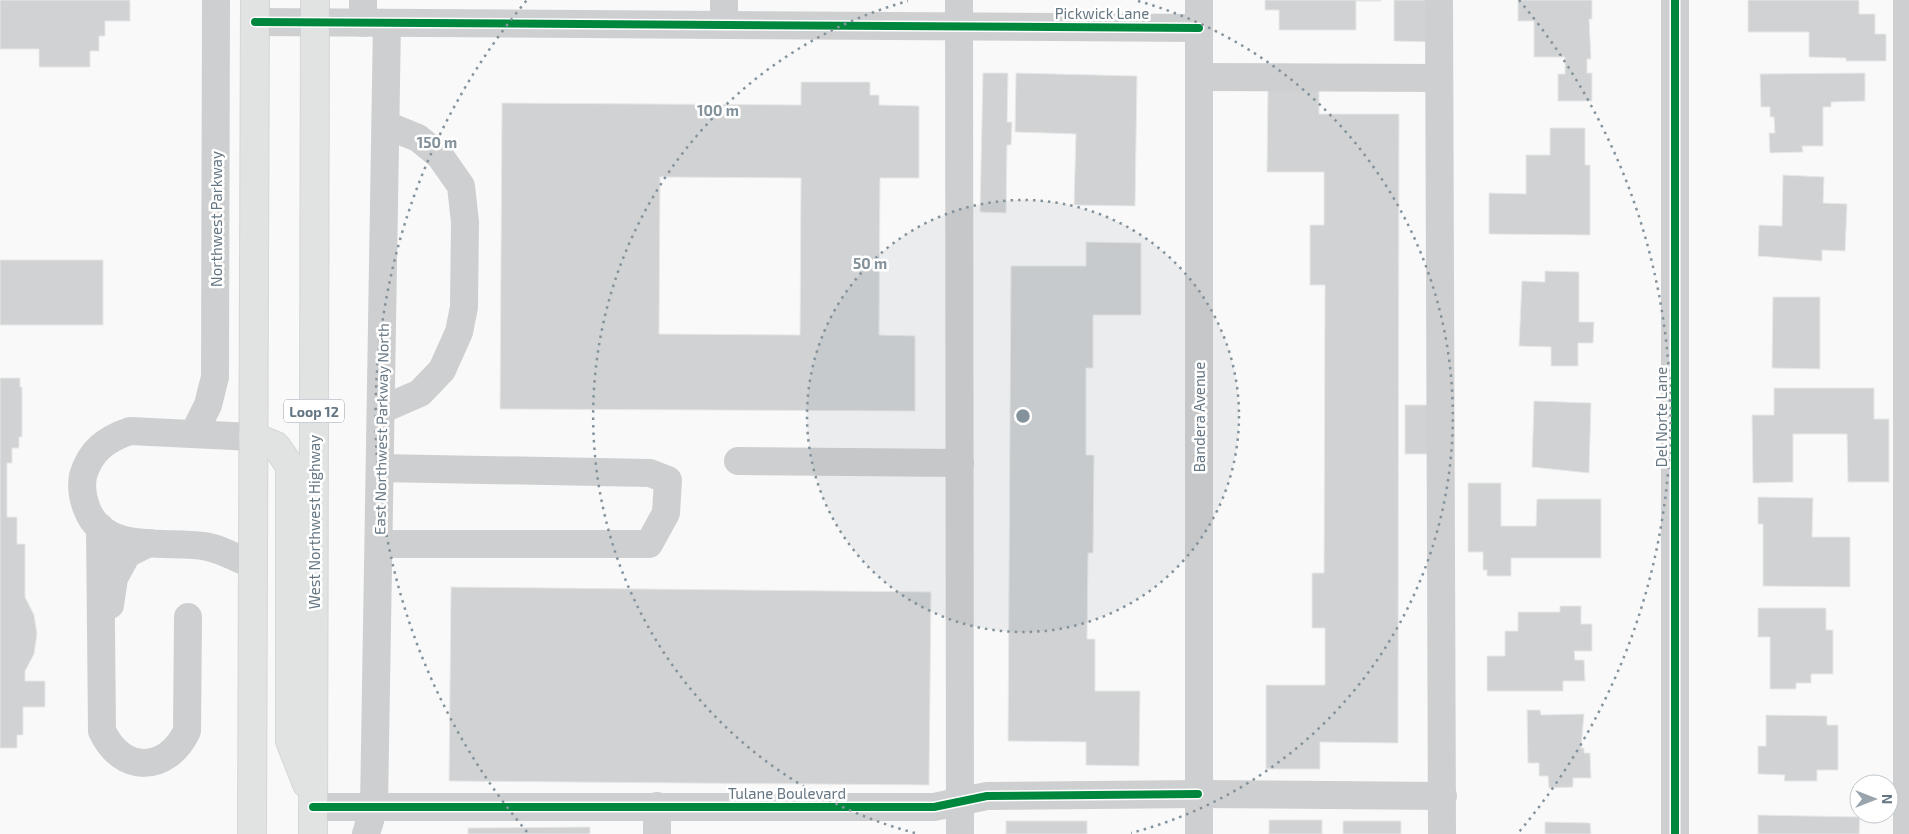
<svg xmlns="http://www.w3.org/2000/svg" width="1909" height="834" font-family="'Exo 2',sans-serif">
  <rect width="100%" height="100%" fill="#f9f9f9"/>
  <g fill="#d0d2d3" stroke="#e8e8e8" fill-rule="evenodd">
    <polygon points="0,0 130,0 130,21 105,21 105,36 99,36 99,51 90,51 90,67 39,67 39,49 0,49"/>
    <polygon points="1265,0 1381,0 1381,1 1356,1 1356,30 1279,30 1279,10 1265,10"/>
    <polygon points="1394,0 1432,0 1432,42 1394,41"/>
    <polygon points="1518,0 1592,0 1592,19 1589,19 1591,59 1587,59 1587,73 1592,73 1592,101 1558,101 1558,74 1565,74 1565,57 1534,57 1534,21 1518,21"/>
    <polygon points="1748,0 1859,0 1859,14 1875,14 1875,34 1886,34 1886,61 1846,61 1846,58 1809,57 1809,32 1748,32"/>
    <polygon points="983,73 1008,73 1007,122 1012,122 1011,145 1007,145 1006,213 980,212"/>
    <polygon points="1016,73 1137,76 1135,206 1074,205 1076,134 1015,132"/>
    <polygon points="1865,73 1865,101 1831,102 1831,107 1823,107 1823,146 1802,146 1803,152 1770,153 1769,133 1775,133 1774,117 1770,117 1770,107 1761,107 1760,74"/>
    <path d="M 801,82 L 870,82 L 870,95 L 879,95 L 879,105 L 919,106 L 919,178 L 880,178 L 879,335 L 915,336 L 915,411 L 500,409 L 502,103 L 801,105 ZM 660,177 L 801,178 L 800,335 L 659,334 Z"/>
    <polygon points="1268,89 1319,89 1319,114 1399,114 1398,743 1320,742 1320,769 1266,769 1266,685 1325,685 1325,628 1312,628 1312,573 1324,573 1325,285 1310,285 1310,225 1324,225 1324,172 1267,172"/>
    <polygon points="1550,128 1585,128 1585,165 1590,165 1590,235 1489,234 1489,193 1526,194 1526,155 1550,155"/>
    <polygon points="1783,175 1824,177 1823,203 1847,204 1845,251 1822,250 1822,261 1758,256 1759,225 1782,226"/>
    <polygon points="1086,242 1141,243 1141,315 1093,315 1093,368 1086,368 1086,455 1094,455 1093,553 1088,553 1087,639 1095,639 1095,691 1140,691 1139,766 1086,765 1086,742 1008,741 1011,266 1086,266"/>
    <rect x="0" y="260" width="103" height="65"/>
    <polygon points="1545,271 1579,272 1579,322 1594,322 1593,343 1578,343 1578,366 1551,366 1551,347 1519,346 1522,281 1545,282"/>
    <polygon points="1773,297 1820,297 1820,369 1772,368"/>
    <polygon points="0,378 20,378 20,387 22,387 22,437 19,437 19,448 12,448 12,463 7,463 7,517 17,517 17,544 25,544 25,597 34,615 37,634 34,654 25,671 25,681 45,681 45,707 23,707 23,735 17,735 17,748 0,748"/>
    <polygon points="1774,388 1874,388 1874,419 1889,419 1889,482 1848,482 1847,434 1793,434 1793,482 1753,483 1752,415 1774,415"/>
    <polygon points="1534,401 1591,403 1589,473 1532,467"/>
    <rect x="1405" y="405" width="30" height="49"/>
    <polygon points="1468,483 1501,483 1501,526 1536,526 1537,499 1601,499 1601,558 1511,558 1511,576 1487,576 1487,570 1483,570 1483,552 1468,552"/>
    <polygon points="1758,497 1813,498 1812,537 1850,537 1850,587 1763,586 1763,524 1758,524"/>
    <polygon points="451,587 931,592 929,785 449,781"/>
    <polygon points="1560,606 1581,606 1581,624 1592,624 1592,651 1574,651 1575,660 1584,660 1585,681 1563,681 1563,691 1487,691 1487,656 1505,656 1505,631 1518,631 1518,612 1560,612"/>
    <polygon points="1758,608 1826,608 1826,630 1833,630 1833,674 1811,674 1811,683 1796,683 1796,689 1770,689 1770,637 1758,637"/>
    <polygon points="1527,710 1540,710 1541,715 1584,714 1581,748 1584,748 1584,753 1590,753 1591,778 1573,778 1573,787 1549,788 1548,776 1539,776 1539,763 1528,763"/>
    <polygon points="1766,715 1827,716 1827,725 1838,725 1838,770 1817,770 1817,781 1784,781 1785,775 1758,774 1758,746 1766,746"/>
    <polygon points="1758,815 1860,817 1859,834 1758,834"/>
    <rect x="1269" y="820" width="53" height="14"/>
    <rect x="1006" y="821" width="81" height="13"/>
    <rect x="1343" y="821" width="58" height="13"/>
    <polygon points="1545,822 1590,823 1591,834 1545,834"/>
    <polygon points="590,827 590,834 468,834 468,828"/>
  </g>
  <g fill="none" stroke-linecap="round" stroke-linejoin="round">
    <g stroke="#d5d6d7" stroke-width="30">
      <g id="major">
        <polyline points="253,437 276,446 290,466 290,741 307,784"/>
        <polyline points="252,834 255,0"/>
        <polyline points="313,834 315,0"/>
      </g>
    </g>
    <g stroke="#cecfd0" stroke-width="28">
      <polyline points="724,0 724,25"/>
      <polyline points="959,0 960,834"/>
      <polyline points="1439,0 1442,834"/>
      <polyline points="1907,0 1907,834"/>
      <polyline points="255,22 1199,28"/>
      <polyline points="363,23 363,0"/>
      <polyline points="1199,77 1439,78"/>
      <polyline points="381,410 420,393 442,370 459,332 464,307 465,222 461,186 440,156 418,138 386,125"/>
      <polyline points="194,433 208,405 215,377 216,0"/>
      <polyline points="738,461 960,463"/>
      <path d="M 100,527 L 102,731 C 122,774 167,773 187,731 L 188,617"/>
      <polyline points="379,544 649,544 666,513 668,480 650,473 380,468"/>
      <path d="M 253,565 C 238,559 220,548 203,546 C 167,540 104,555 87,509 C 83,499 81,487 83,476 C 90,451 106,439 130,431 L 253,437"/>
      <polyline points="110,605 114,578 127,554 149,543"/>
      <polyline points="313,807 934,807 987,796 1198,794 1443,796"/>
      <polyline points="366,834 374,807 387,23"/>
      <polyline points="657,834 657,806"/>
      <polyline points="1199,834 1199,0"/>
      <polyline points="1675,834 1675,0"/>
    </g>
    <use href="#major" stroke="#e1e2e2" stroke-width="28"/>
    <g stroke="#fff" stroke-width="11">
      <g id="cycleway">
        <polyline points="255,22 1199,28"/>
        <polyline points="313,807 934,807 987,796 1198,794"/>
        <polyline points="1675,834 1675,0"/>
      </g>
    </g>
    <use href="#cycleway" stroke="#00873e" stroke-width="8"/>
  </g>
  <circle cx="1023" cy="416" r="216" fill="#84929c" fill-opacity=".12"/>
  <g fill="none" stroke="#84929c" stroke-width="2.5" stroke-dasharray="2.5 5">
    <circle cx="1023" cy="416" r="216"/>
    <path d="M915 833A431 431 0 0 1 908 1M1138 1A431 431 0 0 1 1131 833"/>
    <path d="M527 832A647 647 0 0 1 527 0M1519 0A647 647 0 0 1 1519 832"/>
  </g>
  <g text-anchor="middle" dominant-baseline="central" stroke-width="5" stroke-linejoin="round" paint-order="stroke">
    <rect fill="#fff" stroke="#939fa8" stroke-width="1" x="284" y="399.5" width="60" height="23" rx="4"/>
    <g font-size="14" font-weight="bold" fill="#657683">
      <text x="314" y="411">Loop 12</text>
    </g>
    <g font-size="15" fill="#657683" stroke="#fff">
      <text x="1102" y="13">Pickwick Lane</text>
      <text transform="translate(216 219) rotate(-90)">Northwest Parkway</text>
      <text transform="translate(1199 417) rotate(-90)">Bandera Avenue</text>
      <text transform="translate(1661 417) rotate(-90)">Del Norte Lane</text>
      <text transform="translate(381 429) rotate(-89)">East Northwest Parkway North</text>
      <text transform="translate(314 522) rotate(-90)">West Northwest Highway</text>
      <text x="787" y="793">Tulane Boulevard</text>
    </g>
  </g>
  <circle cx="1023" cy="416" r="8" fill="#84929c" stroke="#fff" stroke-width="2.5"/>
  <g font-size="15" text-anchor="middle" font-weight="bold" fill="#84929c" stroke="#fff" stroke-width="5" stroke-linejoin="round" paint-order="stroke">
    <text x="718" y="116">100 m</text>
    <text x="437" y="148">150 m</text>
    <text x="870" y="269">50 m</text>
  </g>
  <g transform="translate(1874 799) rotate(90)"><circle r="24" fill="#ffffff" stroke="#c1c8cd"/>
  <path d="M0-4L9 19L0 12L-9 19Z" fill="#99a4ac"/>
  <text y="-8" font-size="14" font-weight="bold" text-anchor="middle" fill="#657683">N</text>
  </g>
</svg>
